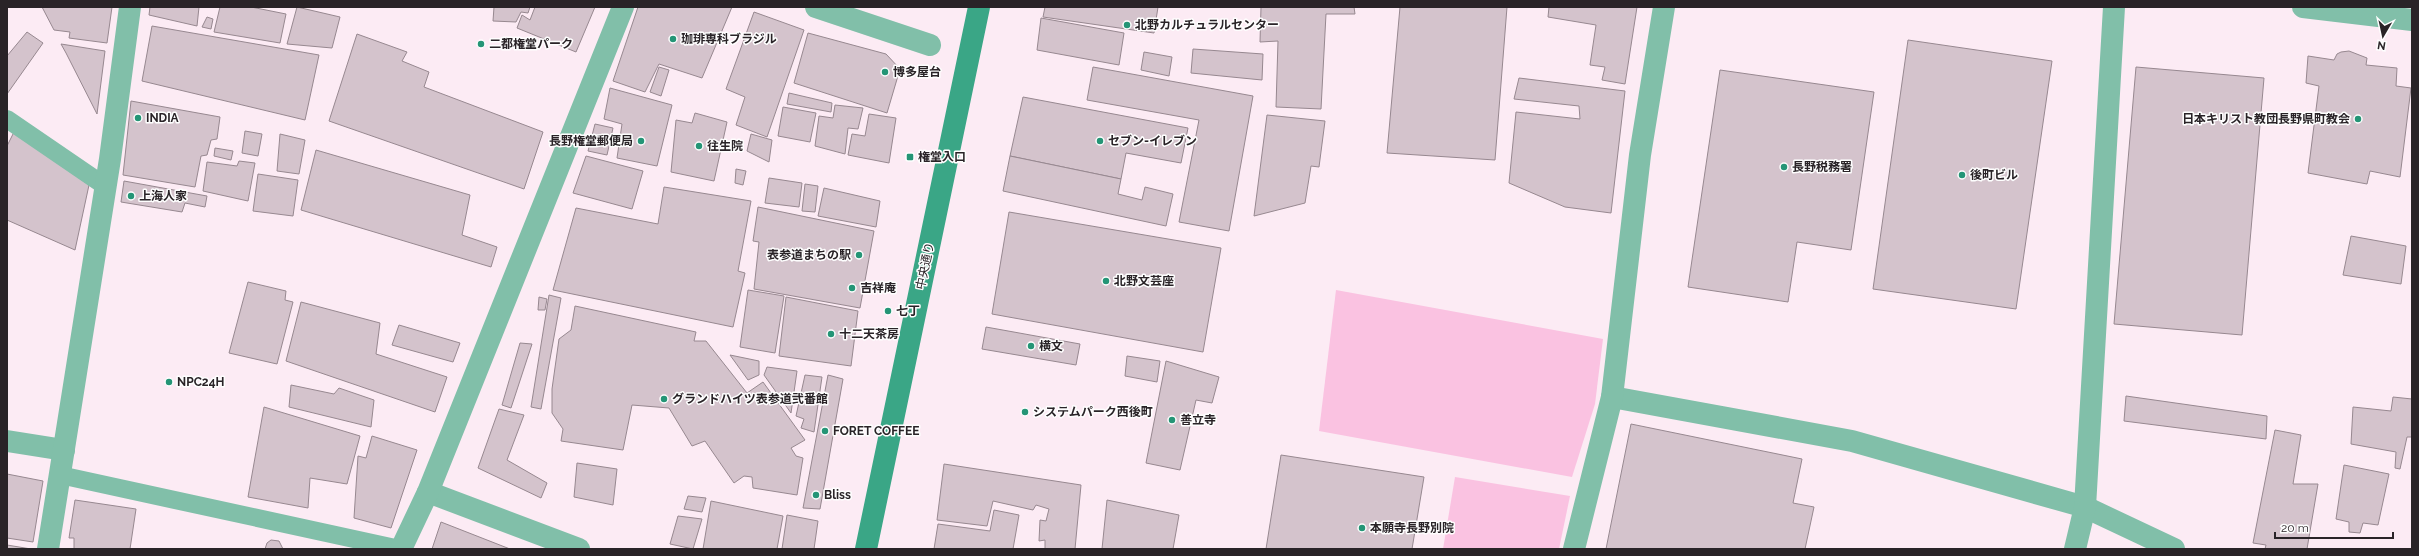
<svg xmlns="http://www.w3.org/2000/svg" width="2419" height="556" font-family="Raleway,'Noto Sans JP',sans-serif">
  <rect width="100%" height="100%" fill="#fcebf4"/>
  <g fill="#fac2e1">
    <polygon points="1336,290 1603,339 1595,404 1572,477 1319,431"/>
    <polygon points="1455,477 1570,496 1559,549 1443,549"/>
  </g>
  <g fill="#d4c3cc" stroke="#978890">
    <polygon points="42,7 112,7 107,43 69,38 70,32 54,30"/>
    <polygon points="150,7 199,7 197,26 149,15"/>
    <polygon points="220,7 251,7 286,14 280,43 214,32"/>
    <polygon points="297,7 340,17 332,48 287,44"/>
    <polygon points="494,7 530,7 528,13 521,12 516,22 493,21"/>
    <polygon points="535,7 595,7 576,52 517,28 522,15 530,20"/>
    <polygon points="638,7 732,7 702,78 659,64 645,92 613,81"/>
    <polygon points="1045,7 1158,7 1154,33 1043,17"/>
    <polygon points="1261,7 1354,7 1355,14 1326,14 1321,109 1276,107 1278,41 1260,42"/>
    <polygon points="1400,7 1507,7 1495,160 1387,153"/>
    <polygon points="1549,7 1637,7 1625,84 1602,80 1605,67 1590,65 1596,25 1548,17"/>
    <polygon points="754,12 804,30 767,137 736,125 745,97 726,89"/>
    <polygon points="207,17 213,19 211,29 202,27"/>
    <polygon points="1041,18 1124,33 1119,65 1037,50"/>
    <polygon points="152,26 319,55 305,120 142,81"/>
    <polygon points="27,32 43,43 7,94 7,56"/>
    <polygon points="808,33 886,54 900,69 887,113 794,83"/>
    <polygon points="357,34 407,52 402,61 429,72 424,87 543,132 524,189 329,121"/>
    <polygon points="1908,40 2052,61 2016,309 1873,289"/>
    <polygon points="61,44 105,51 97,114 66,53"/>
    <polygon points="1193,49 1263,54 1262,80 1191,73"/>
    <polygon points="2349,51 2367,58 2366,65 2397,68 2396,86 2411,88 2400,177 2370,171 2367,184 2308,173 2319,86 2306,83 2308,56 2334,60 2337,54 2341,52"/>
    <polygon points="1144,52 1172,57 1169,76 1141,70"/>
    <polygon points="659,67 669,70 661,96 650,92"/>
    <polygon points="1093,67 1253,96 1229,231 1179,222 1199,120 1087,100"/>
    <polygon points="2136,67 2264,78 2242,335 2114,324"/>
    <polygon points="1720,70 1874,92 1851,250 1797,242 1788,302 1688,287"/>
    <polygon points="1519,78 1625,91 1611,213 1565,207 1509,183 1516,112 1580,119 1579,106 1514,99"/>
    <polygon points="610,88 672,105 657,166 617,158 622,124 604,119"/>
    <polygon points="789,93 832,103 831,112 787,104"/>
    <polygon points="1023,97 1188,128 1181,163 1126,153 1121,179 1010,156"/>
    <polygon points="131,101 220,117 217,139 211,140 207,155 201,156 195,187 123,175"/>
    <polygon points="835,105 863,108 858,129 848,128 845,154 815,146 819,116 833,118"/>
    <polygon points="783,107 816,113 810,142 778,136"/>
    <polygon points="695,113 727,122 714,181 671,172 676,120 692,123"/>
    <polygon points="869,114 896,118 889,163 848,155 852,134 865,136"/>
    <polygon points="1267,115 1325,121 1319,167 1311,166 1305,203 1254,216"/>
    <polygon points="595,124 613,128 607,155 588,151"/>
    <polygon points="245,131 262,134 258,156 242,153"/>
    <polygon points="14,132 89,185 75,250 7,220 7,146"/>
    <polygon points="280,134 305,140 299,174 277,171"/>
    <polygon points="751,134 772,140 769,162 747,151"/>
    <polygon points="215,148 233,151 231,160 214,156"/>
    <polygon points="316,150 470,195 462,235 497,247 491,267 301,210"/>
    <polygon points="586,156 643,171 632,209 573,193"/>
    <polygon points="1010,156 1121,179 1118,194 1142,200 1145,187 1173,194 1166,226 1003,191"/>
    <polygon points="239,161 255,163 248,201 203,191 207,162 237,166"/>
    <polygon points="736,169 746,171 743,185 735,183"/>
    <polygon points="258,174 298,180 293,216 253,211"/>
    <polygon points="769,178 802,183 799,207 765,203"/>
    <polygon points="124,181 207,196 205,207 185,203 182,212 121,202"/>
    <polygon points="805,184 818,186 815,212 802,211"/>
    <polygon points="664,187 751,201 738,271 745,273 733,327 553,290 576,208 658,224"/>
    <polygon points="824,188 880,201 876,227 818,216"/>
    <polygon points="758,207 874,231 860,308 754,289 759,242 753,241"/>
    <polygon points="1009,212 1221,248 1203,352 992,314"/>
    <polygon points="2351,236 2406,246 2401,284 2343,275"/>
    <polygon points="248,282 286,291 285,300 293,302 277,364 229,353"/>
    <polygon points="748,290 784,296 775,353 740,347"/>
    <polygon points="549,295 561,298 541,409 531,407"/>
    <polygon points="539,297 547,299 545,310 538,310"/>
    <polygon points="786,297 858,311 851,366 779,356"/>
    <polygon points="301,302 380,323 376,354 447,377 435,412 286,361"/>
    <polygon points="575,306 696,332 694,341 706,341 747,393 763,382 805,440 791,448 796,456 803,458 797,495 753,488 752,477 744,476 734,483 705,441 692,446 669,408 632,405 623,450 561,441 563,429 552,413 552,389 559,339 571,330"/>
    <polygon points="399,325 460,343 453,362 392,345"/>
    <polygon points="986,327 1080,344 1076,365 982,349"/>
    <polygon points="520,343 532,344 511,408 502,405"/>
    <polygon points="730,355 759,361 759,375 748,380"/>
    <polygon points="1127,356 1160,361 1157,382 1125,376"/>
    <polygon points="1166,361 1219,377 1212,403 1196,400 1180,470 1146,463"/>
    <polygon points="767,367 797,371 791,413 764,375"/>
    <polygon points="805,375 822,377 814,432 801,428 804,419 796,416"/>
    <polygon points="828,375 843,379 820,509 803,508"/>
    <polygon points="291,385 334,394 339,388 374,400 371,427 289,407"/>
    <polygon points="2126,396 2267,416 2266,439 2124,421"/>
    <polygon points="2393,397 2412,399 2412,437 2407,437 2400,469 2395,468 2396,452 2351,444 2353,407 2391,411"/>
    <polygon points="264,407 360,436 347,484 310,478 308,508 248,497"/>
    <polygon points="499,409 524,415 507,460 547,483 541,498 478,468"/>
    <polygon points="1631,424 1802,459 1793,503 1814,507 1805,549 1606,549"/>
    <polygon points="2275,430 2301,435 2293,484 2318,484 2307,549 2265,549 2266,545 2253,543"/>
    <polygon points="372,436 417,450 391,528 354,518 358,456 366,458"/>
    <polygon points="1281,455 1424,477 1412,549 1266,549"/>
    <polygon points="577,463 617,469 613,505 574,497"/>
    <polygon points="944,464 1081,485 1075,549 1045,549 1045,540 1039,541 1040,520 1046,521 1049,509 1036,505 1033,510 993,501 987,526 937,520"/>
    <polygon points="2344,465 2389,474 2378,525 2363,523 2360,533 2349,532 2349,522 2336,519"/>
    <polygon points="7,474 43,481 33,542 7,538"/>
    <polygon points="688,496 706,498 702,512 684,509"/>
    <polygon points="75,500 136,509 130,549 74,549 74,538 69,538"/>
    <polygon points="1107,500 1179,515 1173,549 1102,549"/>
    <polygon points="711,501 783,516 777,549 703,549"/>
    <polygon points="994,510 1019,515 1013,549 934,549 938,524 990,531"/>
    <polygon points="787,515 818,521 814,549 782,549"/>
    <polygon points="678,516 702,519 693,549 670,544"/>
    <polygon points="441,522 510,549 432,549"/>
    <polygon points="271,540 279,541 283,549 265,549 267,543"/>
    <polygon points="7,545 31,549 7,549"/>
  </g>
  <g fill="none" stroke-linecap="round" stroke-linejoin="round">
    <g stroke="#81bfa9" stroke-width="18">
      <polyline points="7,119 105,186"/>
      <polyline points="60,475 400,549"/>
    </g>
    <g stroke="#81bfa9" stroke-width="22">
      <polyline points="816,7 930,45"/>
      <polyline points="2303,7 2412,20"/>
      <polyline points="1612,397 1852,441 2085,507 2174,549"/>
      <polyline points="7,441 64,450"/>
      <polyline points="428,492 579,549"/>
      <polyline points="48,549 110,159 130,7"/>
      <polyline points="401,549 428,492 623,7"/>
      <polyline points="1574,549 1612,397 1640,155 1664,7"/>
      <polyline points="2075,549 2085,507 2114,7"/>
    </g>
    <polyline stroke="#3aa686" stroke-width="22" points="866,549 979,7"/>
  </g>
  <g fill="#249576" stroke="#fefefe" stroke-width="1.5">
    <circle cx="1127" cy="25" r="4"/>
    <circle cx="673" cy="39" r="4"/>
    <circle cx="481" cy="44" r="4"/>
    <circle cx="885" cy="72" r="4"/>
    <circle cx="138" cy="118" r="4"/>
    <circle cx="2358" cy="119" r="4"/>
    <circle cx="641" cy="141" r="4"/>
    <circle cx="1100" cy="141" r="4"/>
    <circle cx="699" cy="146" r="4"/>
    <rect x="906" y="153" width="8" height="8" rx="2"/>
    <circle cx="1784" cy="167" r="4"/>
    <circle cx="1962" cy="175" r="4"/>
    <circle cx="131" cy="196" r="4"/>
    <circle cx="859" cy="255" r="4"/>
    <circle cx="1106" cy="281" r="4"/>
    <circle cx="852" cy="288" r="4"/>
    <circle cx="888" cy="311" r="4"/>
    <circle cx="831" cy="334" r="4"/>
    <circle cx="1031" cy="346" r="4"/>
    <circle cx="169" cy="382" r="4"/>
    <circle cx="664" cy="399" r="4"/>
    <circle cx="1025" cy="412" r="4"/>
    <circle cx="1172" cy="420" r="4"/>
    <circle cx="825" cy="431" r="4"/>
    <circle cx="816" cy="495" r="4"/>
    <circle cx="1362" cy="528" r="4"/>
  </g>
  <g text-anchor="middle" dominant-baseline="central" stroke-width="3" stroke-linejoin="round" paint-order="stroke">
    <g font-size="12" font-weight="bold" fill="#292327" stroke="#fefefe" text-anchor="start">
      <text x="1135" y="25">北野カルチュラルセンター</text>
      <text x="681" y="39">珈琲専科ブラジル</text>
      <text x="489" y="44">二都権堂パーク</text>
      <text x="893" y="72">博多屋台</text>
      <text x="146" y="118">INDIA</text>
      <text x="2350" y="119" text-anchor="end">日本キリスト教団長野県町教会</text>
      <text x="633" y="141" text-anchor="end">長野権堂郵便局</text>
      <text x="1108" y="141">セブン-イレブン</text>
      <text x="707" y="146">往生院</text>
      <text x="918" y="157">権堂入口</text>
      <text x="1792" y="167">長野税務署</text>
      <text x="1970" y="175">後町ビル</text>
      <text x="139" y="196">上海人家</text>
      <text x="851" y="255" text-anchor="end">表参道まちの駅</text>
      <text x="1114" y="281">北野文芸座</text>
      <text x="860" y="288">吉祥庵</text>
      <text x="896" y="311">七丁</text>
      <text x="839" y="334">十二天茶房</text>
      <text x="1039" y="346">横文</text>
      <text x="177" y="382">NPC24H</text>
      <text x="672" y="399">グランドハイツ表参道弐番館</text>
      <text x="1033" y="412">システムパーク西後町</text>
      <text x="1180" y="420">善立寺</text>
      <text x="833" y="431">FORET COFFEE</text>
      <text x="824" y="495">Bliss</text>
      <text x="1370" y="528">本願寺長野別院</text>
    </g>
    <g font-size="12" fill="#292327" stroke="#fefefe">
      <text transform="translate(925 266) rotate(-78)">中央通り</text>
    </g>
  </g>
  <rect width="2419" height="556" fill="none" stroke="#292327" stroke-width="16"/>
  <g transform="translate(2383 36) rotate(189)" stroke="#fefefe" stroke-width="3" paint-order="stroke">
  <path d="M0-3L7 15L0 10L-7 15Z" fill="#292327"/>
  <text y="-6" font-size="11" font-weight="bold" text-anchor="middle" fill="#292327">N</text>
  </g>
  <path d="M2275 532v6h118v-6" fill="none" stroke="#292327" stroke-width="2"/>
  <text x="2281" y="532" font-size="12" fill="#292327" stroke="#fefefe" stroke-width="3" paint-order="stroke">20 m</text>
</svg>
